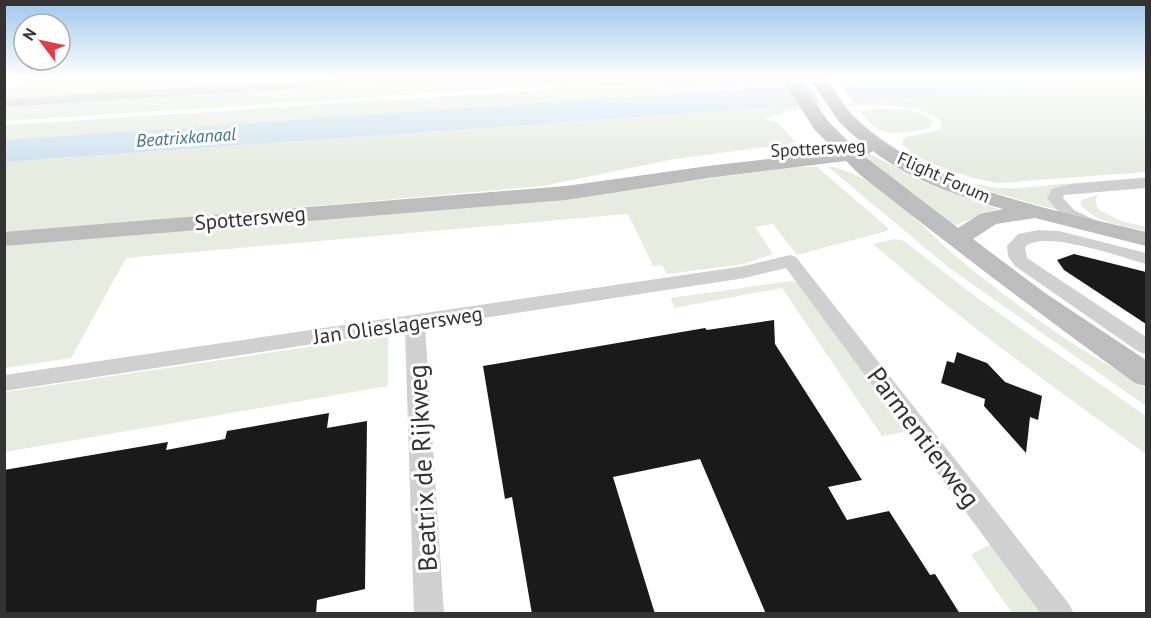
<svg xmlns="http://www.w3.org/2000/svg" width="1151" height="618" font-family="'PT Sans',sans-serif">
  <rect width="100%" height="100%" fill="#fff"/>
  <g fill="#e6ecdf">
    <polygon points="32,77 322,77 170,91 5,101 4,91"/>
    <path d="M 857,77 L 903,77 L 5,140 L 5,125 L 542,90 C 560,87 588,74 603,87 L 756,83 Z"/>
    <path d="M 1146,79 L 1146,172 L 1000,183 C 976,181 920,163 903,145 L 903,139 L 906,137 L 939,130 L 942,123 C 928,97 816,106 789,111 C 780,113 773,117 763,119 L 779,123 L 795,142 L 788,144 L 674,159 L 543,186 L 5,233 L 5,162 Z"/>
    <polygon points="377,81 562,82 550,85 511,88 5,121 5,105"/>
    <path d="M 870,110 C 886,108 923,106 933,122 L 930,127 L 925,129 C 896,134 879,139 860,111 Z"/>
    <path d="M 851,117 L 855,117 C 887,148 945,181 991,187 C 1011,190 1031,187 1051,185 C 1083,182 1115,180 1146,177 L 1146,180 L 1052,190 L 1048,197 L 1058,210 C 1004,195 944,182 896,151 C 881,141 866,128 851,117 Z"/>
    <polygon points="868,153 926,183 998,209 950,227 859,154"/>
    <path d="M 827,166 C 882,175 918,225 959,259 C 988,283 1019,306 1050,328 C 1080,350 1115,368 1146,388 L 1146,406 L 948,267 Z"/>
    <polygon points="796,167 817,167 888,228 887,231 797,255 773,224 755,227 773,254 744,264 667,274 662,265 653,266 628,214 126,258 71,358 5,368 5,245 576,196"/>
    <path d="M 1098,195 L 1095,200 L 1098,209 L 1121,221 L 1146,227 L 1146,231 C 1125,226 1096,223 1081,205 L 1081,200 Z"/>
    <path d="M 894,239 L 904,241 L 980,300 L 1146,416 L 1146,454 C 1053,387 960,320 873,244 Z"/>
    <polygon points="790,281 798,282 911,431 882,436 782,288 674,308 671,298"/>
    <polygon points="388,335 388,386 5,452 5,392"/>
    <polygon points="993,543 1046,613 1012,613 971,555"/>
  </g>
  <polygon fill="#cfe2ee" points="903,77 1146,77 970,93 686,113 680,116 676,114 5,162 5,140"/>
  <polygon fill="#fff" points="835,79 854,103 823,106 806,81"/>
  <g fill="#1a1a1a">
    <polygon points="1074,254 1146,272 1146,324 1064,270 1057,260"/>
    <polygon points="774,320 775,344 862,480 828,487 847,520 889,511 930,575 935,574 960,614 766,614 700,459 613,477 655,614 532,614 512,497 505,499 483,366 705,328 707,330"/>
    <polygon points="957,352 987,363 1005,382 1042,396 1038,420 1030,417 1026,453 984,406 985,399 941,383 947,361 954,363"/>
    <polygon points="329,413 327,428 367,421 365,589 317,600 316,614 4,614 4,470 168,442 166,450 225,439 227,431"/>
  </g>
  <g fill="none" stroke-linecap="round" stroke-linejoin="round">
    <g fill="#d0d0d0" fill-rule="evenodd">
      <polygon points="355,77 832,77 826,81 692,86 384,83 4,107 4,99"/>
      <polygon points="1146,178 1146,188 1064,195 1063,198 1074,210 1099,222 1101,226 1093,231 1062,216 1047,198 1052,189 1071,184"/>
      <path d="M 1038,230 L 1059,231 L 1146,253 L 1146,264 C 1121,257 1043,229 1025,247 L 1027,258 L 1146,337 L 1146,354 L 1139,352 L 1015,266 L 1008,256 L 1007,246 L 1018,234 Z"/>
      <polygon points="790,255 796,257 1069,604 1074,614 1041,614 786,268 745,278 425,327 444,614 414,614 405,330 4,391 4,375 745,266"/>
    </g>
    <path fill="#bdbdbd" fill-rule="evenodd" d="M 781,77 L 797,77 L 828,121 L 853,146 L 861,142 L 840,123 L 808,77 L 825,77 C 837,94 848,114 865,127 C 942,191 1052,209 1146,232 L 1146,246 L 1035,218 L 996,224 L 973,239 L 1045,293 L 1146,360 L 1146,386 L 1135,383 C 1041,315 950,246 859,174 L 846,161 L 708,178 L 566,200 L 4,246 L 4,232 L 566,186 L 708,166 L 836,151 L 814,129 ZM 873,151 C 910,180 959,196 1003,209 L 980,214 L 958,228 L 864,156 Z"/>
  </g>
  <linearGradient id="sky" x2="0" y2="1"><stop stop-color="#9ec6ea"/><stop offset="0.47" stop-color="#fff"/><stop offset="1" stop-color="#fff" stop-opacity="0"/></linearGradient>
  <rect width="1151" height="164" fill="url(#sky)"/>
  <g text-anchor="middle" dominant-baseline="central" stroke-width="6" stroke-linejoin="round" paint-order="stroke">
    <g font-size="18" font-style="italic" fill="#3f7597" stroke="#fff">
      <text transform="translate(186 137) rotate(-4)">Beatrixkanaal</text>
    </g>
    <g font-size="18" fill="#333" stroke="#fff">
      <text transform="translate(818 148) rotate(-3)">Spottersweg</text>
      <text transform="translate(944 177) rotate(24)">Flight Forum</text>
    </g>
    <g font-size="21" fill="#333" stroke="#fff">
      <text transform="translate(250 218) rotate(-5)">Spottersweg</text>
      <text transform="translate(398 325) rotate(-8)">Jan Olieslagersweg</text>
    </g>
    <g font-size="26" fill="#333" stroke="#fff">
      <text transform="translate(924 437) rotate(53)">Parmentierweg</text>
      <text transform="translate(422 468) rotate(-93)">Beatrix de Rijkweg</text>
    </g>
  </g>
  <rect width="1151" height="618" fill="none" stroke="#333333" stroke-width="12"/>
  <g transform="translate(42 42) rotate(302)"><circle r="28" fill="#ffffff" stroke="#adadad" stroke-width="1.5"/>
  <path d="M0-4.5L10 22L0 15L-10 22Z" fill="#e63946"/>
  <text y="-9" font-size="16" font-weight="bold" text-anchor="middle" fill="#333333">N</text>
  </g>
</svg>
